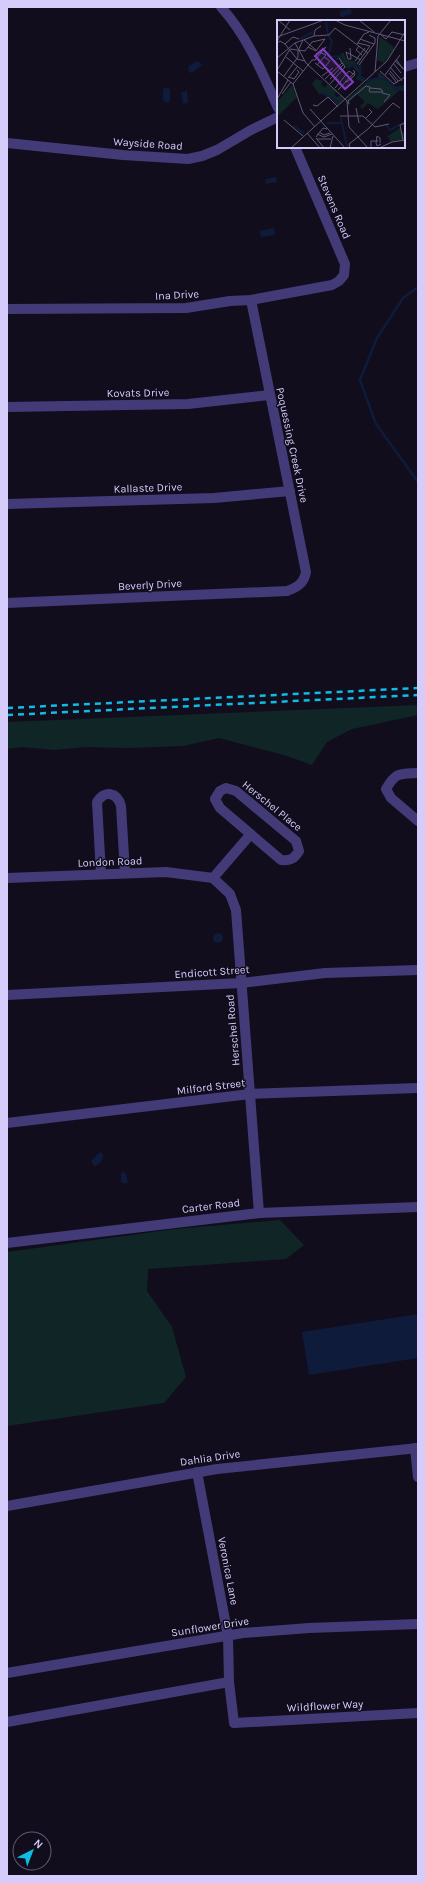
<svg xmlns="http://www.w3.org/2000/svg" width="425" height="1883" font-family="Karla,sans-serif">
  <rect width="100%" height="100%" fill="#110d1d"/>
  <g fill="#102526">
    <polygon points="418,705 418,715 352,729 327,742 312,765 287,756 219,738 183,746 128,748 85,747 55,750 22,747 7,749 7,722"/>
    <polygon points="280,1220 304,1245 286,1259 148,1269 147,1291 172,1327 186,1377 164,1403 7,1426 7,1252 175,1229"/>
  </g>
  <g fill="#0e1b3b">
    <polygon points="349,9 352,11 351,14 342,17 340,15 340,11"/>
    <polygon points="197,61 202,64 201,66 192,73 189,72 188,67"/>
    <polygon points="165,87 170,89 170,100 167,103 163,100 163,90"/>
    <polygon points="187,91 188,103 183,104 181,92"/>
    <polygon points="276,177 277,182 266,184 265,179"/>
    <polygon points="274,228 275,235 261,237 260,231"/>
    <circle cx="218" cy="938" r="5"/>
    <path d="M 100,1152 L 103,1154 C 104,1159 99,1166 94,1166 L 91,1161 Z"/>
    <polygon points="123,1172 126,1174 128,1182 125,1184 121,1182 121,1174"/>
    <polygon points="418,1314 418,1358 309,1375 302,1332"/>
  </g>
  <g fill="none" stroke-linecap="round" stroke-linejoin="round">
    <polyline stroke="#0e1b3b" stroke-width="2.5" points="418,287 403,298 377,338 360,380 376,424 418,482"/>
    <g stroke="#433b78" stroke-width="10">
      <path d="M 221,7 C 248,37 262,72 278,108"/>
      <polyline points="404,67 418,63"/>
      <polyline points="7,143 123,155 188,159 202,156 217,150 251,130 278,117"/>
      <polyline points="7,309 186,308 230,301 251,300 332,285 339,281 344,275 345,264 295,147"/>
      <polyline points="7,407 188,404 269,395"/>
      <polyline points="7,504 214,498 290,491"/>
      <path d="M 7,603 L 287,591 C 298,587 304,583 306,572 L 251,300"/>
      <path d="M 418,773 C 399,774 396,772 386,789 L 391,798 L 418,821"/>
      <path d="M 226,788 L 236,791 L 296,841 L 299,851 C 294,859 290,861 281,860 L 220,808 L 215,799 L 220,791 Z"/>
      <path d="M 101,874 L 97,802 C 105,790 117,792 121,806 L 125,873"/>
      <polyline points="7,878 166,872 213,878"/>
      <polyline points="213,878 230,894 236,910 259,1213"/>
      <polyline points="213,878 250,835"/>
      <polyline points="7,995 241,983 325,973 418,970"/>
      <polyline points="7,1123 250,1094 418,1088"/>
      <polyline points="7,1243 259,1213 418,1207"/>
      <polyline points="415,1448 418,1477"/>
      <polyline points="197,1472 228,1636 229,1682 234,1723 418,1713"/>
      <polyline points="7,1506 217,1469 418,1448"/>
      <polyline points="7,1673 243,1633 309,1628 418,1624"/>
      <polyline points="7,1722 229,1682"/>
    </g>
    <g stroke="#0fbce4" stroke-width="2.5" stroke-dasharray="6 5" stroke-linecap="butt">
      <polyline points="7,708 418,688"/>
      <polyline points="7,715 418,695"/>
    </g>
  </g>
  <g text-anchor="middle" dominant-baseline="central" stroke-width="3" stroke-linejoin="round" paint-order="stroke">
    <g font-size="11" fill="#d5ccfc" stroke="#110d1d">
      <text transform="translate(148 144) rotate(4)">Wayside Road</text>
      <text transform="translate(334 207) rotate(67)">Stevens Road</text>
      <text transform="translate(177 295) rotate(-3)">Ina Drive</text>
      <text transform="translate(138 393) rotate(-1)">Kovats Drive</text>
      <text transform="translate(292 445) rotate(78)">Poquessing Creek Drive</text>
      <text transform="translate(148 488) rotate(-2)">Kallaste Drive</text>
      <text transform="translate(150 585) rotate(-3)">Beverly Drive</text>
      <text transform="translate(272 806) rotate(39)">Herschel Place</text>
      <text transform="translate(110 862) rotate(-2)">London Road</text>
      <text transform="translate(212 972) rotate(-4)">Endicott Street</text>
      <text transform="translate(233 1030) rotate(-95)">Herschel Road</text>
      <text transform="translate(211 1087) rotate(-7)">Milford Street</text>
      <text transform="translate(211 1206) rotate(-7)">Carter Road</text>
      <text transform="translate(210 1458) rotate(-8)">Dahlia Drive</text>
      <text transform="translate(228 1571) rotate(79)">Veronica Lane</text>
      <text transform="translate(210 1627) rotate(-9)">Sunflower Drive</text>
      <text transform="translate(325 1706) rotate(-3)">Wildflower Way</text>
    </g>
  </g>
  <g transform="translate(277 20)">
    <rect width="128" height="128" fill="#110d1d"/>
    <path d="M 103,17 L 116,26 L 117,30 L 107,43 L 100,40 ZM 66,32 L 70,40 L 77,41 L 75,36 L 79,44 L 83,46 L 86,42 L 84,47 L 84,56 L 88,58 L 86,62 L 79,59 L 82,53 L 76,47 L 69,48 L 62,38 L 49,49 ZM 102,52 L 119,67 L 127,65 L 128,62 L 128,72 L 123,70 L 101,89 L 91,83 L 85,89 L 83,86 L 88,82 L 80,74 L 72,82 L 73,84 L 71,86 L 69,80 L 92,60 L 101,57 ZM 39,59 L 46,61 L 44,64 L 48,68 L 50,64 L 60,71 L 57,74 L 60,77 L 64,75 L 67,79 L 60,85 L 51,75 L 42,74 L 35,64 ZM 15,65 L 20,77 L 0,97 L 0,82 ZM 123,108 L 125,112 L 128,112 L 128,119 L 113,122 L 112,117 L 108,118 Z" fill="#102526"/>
    <path fill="none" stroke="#0e1b3b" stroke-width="2" d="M 49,2 L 51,14M 51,15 L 55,22 L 51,37 L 64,36 L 66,41M 23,19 L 36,12M 69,45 L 72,48 L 76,45 L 81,46 L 84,53 L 82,58 L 88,58M 90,61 L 101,58 L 110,60 L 119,70 L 128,65M 43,72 L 62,82M 64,98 L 70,127M 50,103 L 64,103M 109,105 L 113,110 L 128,102M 17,106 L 27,113"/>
    <path fill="none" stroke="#5f5976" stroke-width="1" d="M 1,0 L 13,10M 58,0 L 68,5 L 128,21M 82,0 L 97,12M 58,8 L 91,33M 103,14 L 109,19 L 115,12 L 128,15M 37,16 L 38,10 L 44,6M 0,17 L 47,0M 83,19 L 97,24M 27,20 L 39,30M 0,21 L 13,0M 0,23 L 3,21 L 8,24 L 20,39 L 28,41M 18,23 L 29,43 L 70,81 L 72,107 L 91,128M 81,23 L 93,26M 8,24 L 16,17 L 22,19M 80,24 L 87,14 L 92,12M 82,26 L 79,30 L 85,35M 31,27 L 39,31 L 48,19M 13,29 L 28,31 L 35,22 L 48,19M 69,32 L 71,39 L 74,39 L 73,28M 69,32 L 84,40M 39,34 L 42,32 L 49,35 L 40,45M 9,37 L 26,51M 0,38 L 18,23 L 37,16 L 52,15 L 58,8M 119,39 L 126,49M 38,40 L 49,27 L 42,32M 78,41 L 88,28M 118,41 L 128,50M 38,43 L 46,49 L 53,41 L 47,37M 116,43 L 124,53M 80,44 L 93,26M 82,45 L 98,23 L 98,18 L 92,15M 113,47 L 125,61M 0,50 L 13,29M 0,51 L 16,64 L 26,93 L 38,107M 103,51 L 117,64 L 128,57M 113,51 L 121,61M 98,52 L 101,16 L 114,0M 112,53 L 120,63M 108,55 L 123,35M 7,56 L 21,37 L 21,31 L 26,20M 45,56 L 56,48M 12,57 L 17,59 L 22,52 L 20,50M 11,58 L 20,47M 48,59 L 65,43M 53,59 L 66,45M 68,61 L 70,62 L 78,55 L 77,53M 16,64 L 35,40 L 38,40M 53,64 L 68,47 L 62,38M 58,68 L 72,51 L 76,54M 93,68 L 104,69 L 106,72 L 93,72 L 92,71 L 93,67M 61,70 L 78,52 L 76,50M 105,73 L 113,75 L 107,82M 5,74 L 14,62M 0,79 L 11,60M 72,84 L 71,81 L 89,66 L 93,67M 36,85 L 40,86 L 51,77 L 61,87M 79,88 L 82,103M 33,89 L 68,128M 63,96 L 86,96 L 98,107 L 112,104M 89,98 L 95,92 L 92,89M 7,100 L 26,116M 42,112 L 47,115 L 53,113M 30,113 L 43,128M 40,114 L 47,117 L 55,114M 39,117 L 46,108 L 50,109M 39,118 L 47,128M 40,119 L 54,119M 126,120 L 123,105 L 128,103M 103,123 L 103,118 L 100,116 L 99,123 L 100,126 L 104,124M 14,128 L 110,41 L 128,12M 53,128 L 56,116M 73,128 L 72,124 L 91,109 L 116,83 L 123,88M 94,128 L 94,121 L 101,121M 102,128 L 115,122 L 128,120M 113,128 L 126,128"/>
    <path fill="#843cc5" fill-opacity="0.15" stroke="#843cc5" stroke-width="2" d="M 46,29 L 76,62 L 68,69 L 38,36 Z"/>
    <rect width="128" height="128" fill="none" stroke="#d5ccfc" stroke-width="2"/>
  </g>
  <rect width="425" height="1883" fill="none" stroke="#d5ccfc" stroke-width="16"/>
  <g transform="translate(32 1851) rotate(42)"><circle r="19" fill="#110d1d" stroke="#5f5976"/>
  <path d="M0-3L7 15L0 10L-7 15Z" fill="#0fbce4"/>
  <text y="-6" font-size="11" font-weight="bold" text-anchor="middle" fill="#d5ccfc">N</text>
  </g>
</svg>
